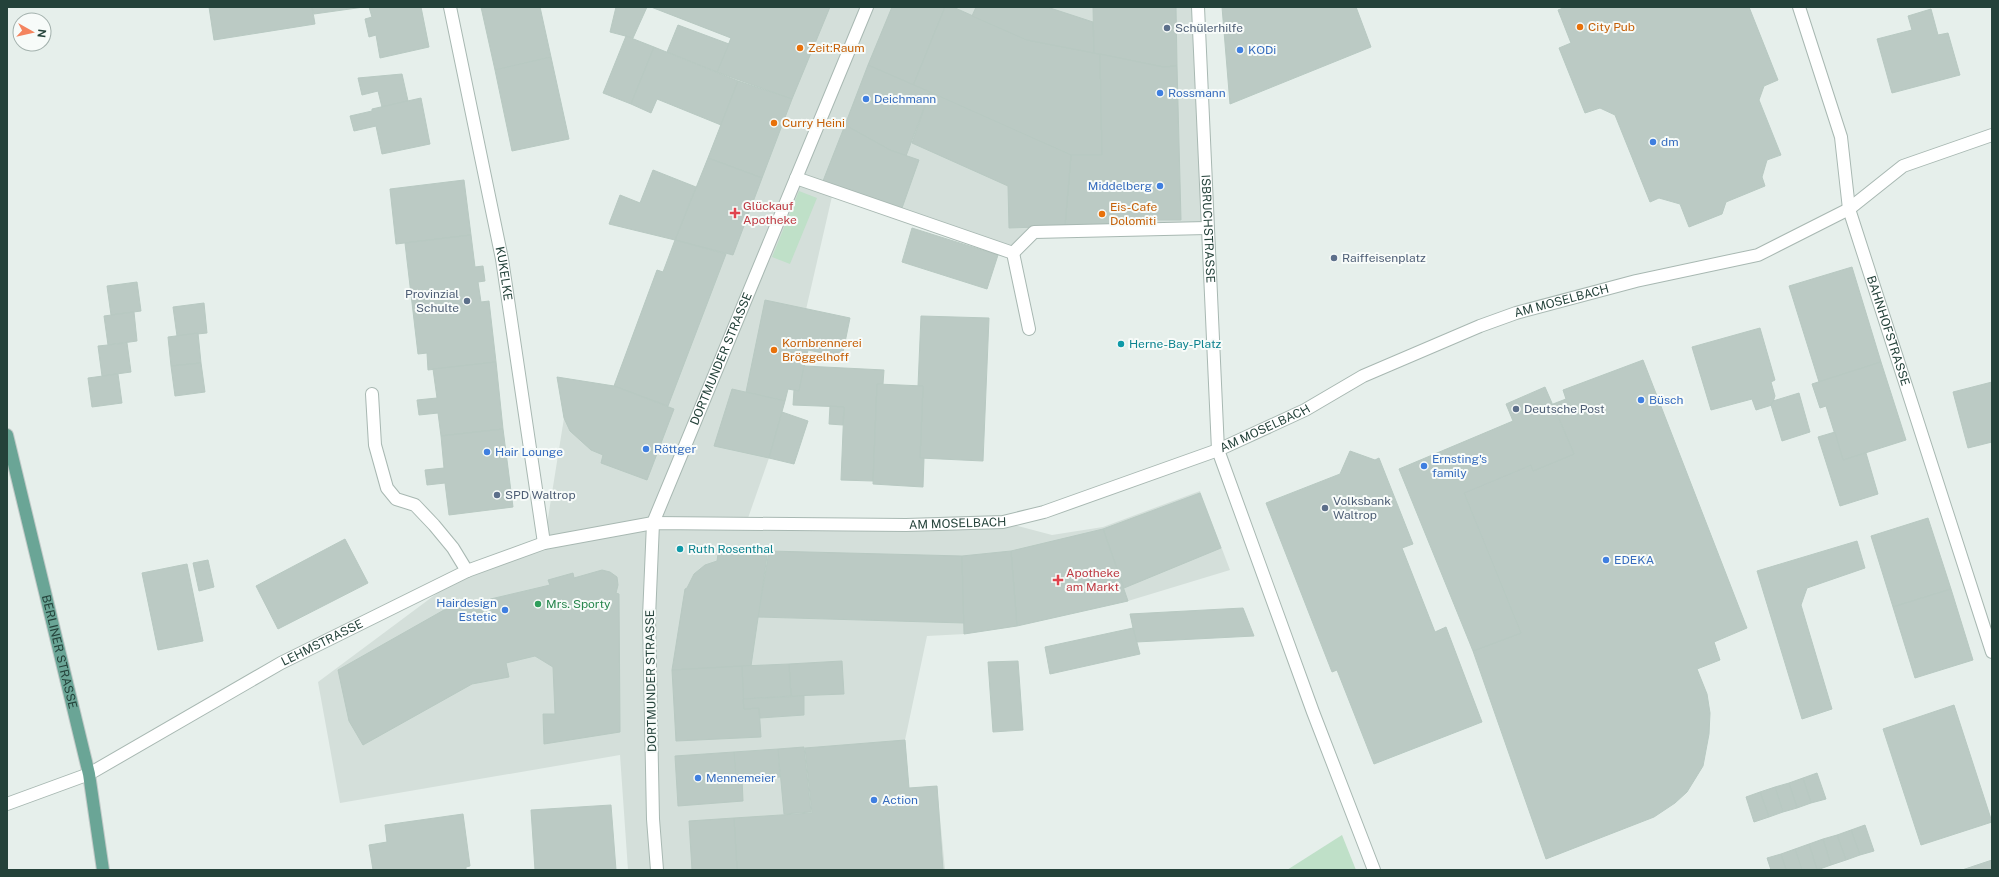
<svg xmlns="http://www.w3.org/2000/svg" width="1999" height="877" font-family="'Public Sans',sans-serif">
  <rect width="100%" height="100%" fill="#e6efeb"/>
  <polygon fill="#d4dfda" points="651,7 1198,7 1207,228 1035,232 1013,253 833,192 785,401 769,458 747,521 1003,522 1052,535 1103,527 1200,491 1230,570 1128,601 1017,626 965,634 927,636 905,740 909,788 937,786 945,870 628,870 620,755 340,803 318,682 467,571 544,543 564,418 557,377 614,386 657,270 663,272 738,81 717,72 731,38"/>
  <g fill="#bfe0c8">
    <polygon points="799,191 817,198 790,264 772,257"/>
    <polygon points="1342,835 1356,870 1287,870"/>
  </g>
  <g fill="#bbcac4" stroke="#b8c9c2">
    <polygon points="209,7 312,7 315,24 214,40"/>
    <polygon points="312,7 364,7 314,14"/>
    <polygon points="369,7 421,7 429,47 380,58 376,35 369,37 365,19 372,17"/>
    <polygon points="481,7 540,7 551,57 495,70"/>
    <polygon points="616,7 647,7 633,38 610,32"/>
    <polygon points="651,7 830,7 792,99 717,72 731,38"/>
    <polygon points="892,7 945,7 913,86 868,65"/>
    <polygon points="945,7 953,7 1027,40 1100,54 1102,155 1071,155 913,86"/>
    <polygon points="976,7 1047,7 1093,22 1094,53 1027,40 972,16"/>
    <polygon points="1093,7 1176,7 1177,66 1163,67 1094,53"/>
    <polygon points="1222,7 1356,7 1371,47 1230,104"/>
    <polygon points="1566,7 1749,7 1778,80 1764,86 1759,100 1781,155 1767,160 1762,177 1765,186 1726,202 1722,214 1689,227 1680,204 1659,198 1650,202 1615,115 1600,108 1585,113 1559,48 1571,43 1558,10"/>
    <polygon points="1931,9 1938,35 1948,33 1960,75 1892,93 1877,39 1912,30 1908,16"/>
    <polygon points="678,25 729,44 717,72 667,52"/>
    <polygon points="626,36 654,47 631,104 603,93"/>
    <polygon points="654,47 738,81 721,125 657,99 651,113 631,104"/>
    <polygon points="1100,54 1163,67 1177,66 1181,220 1119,220 1119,226 1065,226 1071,155 1102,155"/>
    <polygon points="551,57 569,139 512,151 495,70"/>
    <polygon points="868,65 930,92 906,156 890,150 845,125"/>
    <polygon points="402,74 408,101 382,107 378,91 362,95 358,78"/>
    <polygon points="738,81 792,99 762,178 708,158"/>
    <polygon points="930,92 1071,155 1065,226 1009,228 1008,186 912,143"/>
    <polygon points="421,98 430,144 382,154 376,126 354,131 350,116 372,111 372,109"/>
    <polygon points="845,125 890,150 919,160 902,208 823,181"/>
    <polygon points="708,158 762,178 733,255 675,240"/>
    <polygon points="653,170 696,187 675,240 609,224 620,195 640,203"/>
    <polygon points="464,180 471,235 396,244 390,189"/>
    <polygon points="912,228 998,255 987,289 902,262"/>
    <polygon points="471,235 475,267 483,266 485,281 478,282 481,302 489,301 496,362 428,370 427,353 418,354 405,243"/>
    <polygon points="675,240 726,254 668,406 614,386 657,270 663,272"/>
    <polygon points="1852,267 1881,362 1819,382 1789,286"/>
    <polygon points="137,282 141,311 111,315 107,286"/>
    <polygon points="765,300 850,318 842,357 808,350 799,391 788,389 785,401 746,392"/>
    <polygon points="204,303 207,333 177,336 173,307"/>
    <polygon points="134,312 137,341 108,345 104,316"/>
    <polygon points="921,316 989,318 983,461 920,458 923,386 918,386"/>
    <polygon points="1760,328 1775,380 1771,382 1775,396 1772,405 1756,410 1752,399 1711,410 1692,347"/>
    <polygon points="198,333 201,363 171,366 168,337"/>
    <polygon points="127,343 131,372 102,376 98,346"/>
    <polygon points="1643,360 1747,628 1714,642 1720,660 1697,669 1707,694 1710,713 1709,734 1703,766 1687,792 1675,803 1654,817 1546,859 1473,651 1521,633 1464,493 1531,465 1533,471 1574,454 1553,404 1566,399 1563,390"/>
    <polygon points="496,362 503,429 441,436 438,413 419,415 417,400 437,398 433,369"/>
    <polygon points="1881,362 1906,440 1843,460 1826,406 1820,408 1812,384"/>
    <polygon points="201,363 205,392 175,396 171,366"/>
    <polygon points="804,366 884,370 883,384 877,384 873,481 841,480 844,407 793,405 794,390 799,391"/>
    <polygon points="118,374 122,403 92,407 88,378"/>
    <polygon points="557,377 614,386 674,409 647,480 601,463 603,455 591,450 570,431 564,418"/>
    <polygon points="1992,382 1992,442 1968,448 1953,392"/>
    <polygon points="877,384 923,386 920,458 924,458 923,487 873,484"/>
    <polygon points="1545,387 1574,454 1533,471 1531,465 1464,493 1521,633 1473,651 1399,469 1513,421 1506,404"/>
    <polygon points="732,389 785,401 769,458 714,446"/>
    <polygon points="1799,393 1810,432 1782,441 1771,405 1773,401"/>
    <polygon points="830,406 844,407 843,425 829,424"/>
    <polygon points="782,412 808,421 794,464 769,458"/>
    <polygon points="503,429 513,507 449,515 445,483 427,485 425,470 444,468 441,436"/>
    <polygon points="1835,432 1843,460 1866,453 1878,494 1840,506 1818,437"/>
    <polygon points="1350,451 1375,460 1379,458 1413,544 1402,548 1435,632 1446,627 1482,722 1374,764 1337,670 1332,672 1266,503 1340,474"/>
    <polygon points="1200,493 1221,548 1124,588 1103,529"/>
    <polygon points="1928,518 1951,589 1893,607 1871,536"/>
    <polygon points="1103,529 1128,601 1017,626 1011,551"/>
    <polygon points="345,539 368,583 278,629 256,586"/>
    <polygon points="1857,541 1865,568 1807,588 1801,605 1832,709 1802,719 1757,571"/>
    <polygon points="769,551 962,556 964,623 758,617"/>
    <polygon points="1011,551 1017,626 964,634 962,556"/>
    <polygon points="718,554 767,556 751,666 672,670 685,589 687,588 694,574 705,565 717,561"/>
    <polygon points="208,560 214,587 199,591 193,563"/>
    <polygon points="187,564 203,641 158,650 142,573"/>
    <polygon points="602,570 610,572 617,577 618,585 616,593 619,594 620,732 544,744 543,714 555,714 553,667 535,656 506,663 509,677 472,684 363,745 349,721 338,670 444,610 550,585 548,580 573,573 574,578"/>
    <polygon points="1951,589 1973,660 1915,678 1893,607"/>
    <polygon points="1243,608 1254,636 1136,642 1130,614"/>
    <polygon points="1133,628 1140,654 1050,674 1045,647"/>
    <polygon points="842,661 844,694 791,696 789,664"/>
    <polygon points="1018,661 1023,730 993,732 988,662"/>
    <polygon points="789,664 791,696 743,699 742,666"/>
    <polygon points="742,666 744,709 759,708 761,737 676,741 672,670"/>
    <polygon points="804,696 804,715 760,718 759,708 744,709 743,699"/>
    <polygon points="1954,705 1992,822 1921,845 1883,729"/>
    <polygon points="905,740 909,788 937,786 943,870 737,870 734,818 812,813 805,748"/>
    <polygon points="804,747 811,812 784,814 778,749"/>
    <polygon points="778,749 780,777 742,780 742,778 736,778 734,752"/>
    <polygon points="734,752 736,778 742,778 743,801 678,806 675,756"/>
    <polygon points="1817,773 1826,799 1811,803 1803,778"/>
    <polygon points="1803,778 1811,803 1797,808 1789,783"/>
    <polygon points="1789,783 1797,808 1783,812 1775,787"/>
    <polygon points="1775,787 1783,812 1769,817 1760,792"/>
    <polygon points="1760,792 1769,817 1754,822 1746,797"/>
    <polygon points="611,805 616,870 535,870 531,810"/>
    <polygon points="463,814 470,866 466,867 466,870 373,870 369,845 387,842 385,825"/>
    <polygon points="734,818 737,870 692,870 689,821"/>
    <polygon points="1865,825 1874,851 1860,855 1851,830"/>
    <polygon points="1851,830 1860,855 1846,860 1837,835"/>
    <polygon points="1837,835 1846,860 1831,865 1823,839"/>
    <polygon points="1823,839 1831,865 1817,870 1809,844"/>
    <polygon points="1809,844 1817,870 1802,870 1795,849"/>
    <polygon points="1795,849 1802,870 1786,870 1781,854"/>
    <polygon points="1781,854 1786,870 1771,870 1767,858"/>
    <polygon points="1992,860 1992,870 1962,870"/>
  </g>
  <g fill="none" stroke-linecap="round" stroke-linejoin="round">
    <g stroke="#a8b8b2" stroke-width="14">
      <g id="minor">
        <path id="s1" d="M 450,7 L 502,259 L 544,543"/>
        <path id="s2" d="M 1198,7 L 1218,450 L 1313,712 L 1374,870"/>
        <path id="s3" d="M 1799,7 L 1841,137 L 1849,209 L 1992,652"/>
        <polyline points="796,178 1013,253 1029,329"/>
        <polyline points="1013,253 1034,232 1207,228"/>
        <polyline points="372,394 375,445 387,488 396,499 415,505 434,525 453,548 467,571"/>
        <path id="s4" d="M 7,804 L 89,774 L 281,663 L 467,571 L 544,543 L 653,523 L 906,525 L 1003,522 L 1044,512 L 1218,450 L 1305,410 L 1363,376 L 1480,326 L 1516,313 L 1636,281 L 1758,255 L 1849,209 L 1903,166 L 1992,135"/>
        <path id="s5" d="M 657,870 L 653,819 L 649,617 L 653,523 L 867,7"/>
      </g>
    </g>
    <g stroke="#c2cac8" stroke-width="14">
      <g id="major">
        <path id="s6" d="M 7,435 L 89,774 L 103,870"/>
      </g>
    </g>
    <use href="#minor" stroke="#fff" stroke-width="12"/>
    <use href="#major" stroke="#6aa596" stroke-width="12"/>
  </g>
  <g fill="#e8710a" stroke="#f7fbf9" stroke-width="1.5">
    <circle cx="1580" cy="27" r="4"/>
    <circle cx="800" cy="48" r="4"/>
    <circle cx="774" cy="123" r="4"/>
    <circle cx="1102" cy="214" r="4"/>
    <circle cx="774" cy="350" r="4"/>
  </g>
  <g fill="#5c6f8a" stroke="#f7fbf9" stroke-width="1.5">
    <circle cx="1167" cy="28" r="4"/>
    <circle cx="1334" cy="258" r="4"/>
    <circle cx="467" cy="301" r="4"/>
    <circle cx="1516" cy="409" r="4"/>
    <circle cx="497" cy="495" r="4"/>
    <circle cx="1325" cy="508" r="4"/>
  </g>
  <g fill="#3f7fe0" stroke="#f7fbf9" stroke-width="1.5">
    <circle cx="1240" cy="50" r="4"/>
    <circle cx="1160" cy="93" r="4"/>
    <circle cx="866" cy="99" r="4"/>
    <circle cx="1653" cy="142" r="4"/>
    <circle cx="1160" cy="186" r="4"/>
    <circle cx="1641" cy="400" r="4"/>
    <circle cx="646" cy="449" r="4"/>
    <circle cx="487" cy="452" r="4"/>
    <circle cx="1424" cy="466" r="4"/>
    <circle cx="1606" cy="560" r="4"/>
    <circle cx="505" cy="610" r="4"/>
    <circle cx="698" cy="778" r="4"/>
    <circle cx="874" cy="800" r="4"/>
  </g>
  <g fill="#e0444e" stroke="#f7fbf9" stroke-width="1.5">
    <path d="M733 207h4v4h4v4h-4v4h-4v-4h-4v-4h4z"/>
    <path d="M1056 574h4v4h4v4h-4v4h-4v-4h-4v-4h4z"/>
  </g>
  <g fill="#0f9aa8" stroke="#f7fbf9" stroke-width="1.5">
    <circle cx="1121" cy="344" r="4"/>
    <circle cx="680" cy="549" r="4"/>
  </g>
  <circle fill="#2e9e5b" stroke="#f7fbf9" stroke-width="1.5" cx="538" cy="604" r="4"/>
  <g text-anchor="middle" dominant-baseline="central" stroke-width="4" stroke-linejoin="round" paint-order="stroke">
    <g font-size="12" fill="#c56008" stroke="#f7fbf9" text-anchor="start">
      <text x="1588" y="27">City Pub</text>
      <text x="808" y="48">Zeit:Raum</text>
      <text x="782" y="123">Curry Heini</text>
      <text x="1110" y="207">Eis-Cafe<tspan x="1110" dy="14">Dolomiti</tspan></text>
      <text x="782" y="343">Kornbrennerei<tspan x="782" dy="14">Bröggelhoff</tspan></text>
    </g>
    <g font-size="12" fill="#4e5e75" stroke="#f7fbf9" text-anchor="start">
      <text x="1175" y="28">Schülerhilfe</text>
      <text x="1342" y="258">Raiffeisenplatz</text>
      <text x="459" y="294" text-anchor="end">Provinzial<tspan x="459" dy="14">Schulte</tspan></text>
      <text x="1524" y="409">Deutsche Post</text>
      <text x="505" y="495">SPD Waltrop</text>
      <text x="1333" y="501">Volksbank<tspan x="1333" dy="14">Waltrop</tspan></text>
    </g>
    <g font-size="12" fill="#366cbe" stroke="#f7fbf9" text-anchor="start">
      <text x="1248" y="50">KODi</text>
      <text x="1168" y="93">Rossmann</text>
      <text x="874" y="99">Deichmann</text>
      <text x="1661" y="142">dm</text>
      <text x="1152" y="186" text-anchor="end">Middelberg</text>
      <text x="1649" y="400">Büsch</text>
      <text x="654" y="449">Röttger</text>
      <text x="495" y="452">Hair Lounge</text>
      <text x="1432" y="459">Ernsting's<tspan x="1432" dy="14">family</tspan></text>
      <text x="1614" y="560">EDEKA</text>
      <text x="497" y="603" text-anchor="end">Hairdesign<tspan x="497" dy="14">Estetic</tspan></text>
      <text x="706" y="778">Mennemeier</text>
      <text x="882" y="800">Action</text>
    </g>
    <g font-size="12" fill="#be3a42" stroke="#f7fbf9" text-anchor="start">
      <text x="743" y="206">Glückauf<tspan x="743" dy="14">Apotheke</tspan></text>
      <text x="1066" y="573">Apotheke<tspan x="1066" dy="14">am Markt</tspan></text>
    </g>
    <g font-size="12" fill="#24423a" stroke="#f7fbf9">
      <text stroke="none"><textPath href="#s2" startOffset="222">ISBRUCHSTRASSE</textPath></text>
      <text stroke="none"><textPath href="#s1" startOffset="272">KUKELKE</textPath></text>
      <text stroke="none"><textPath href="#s4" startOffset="1662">AM MOSELBACH</textPath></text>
      <text stroke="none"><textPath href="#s3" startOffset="337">BAHNHOFSTRASSE</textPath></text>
      <text stroke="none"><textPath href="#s5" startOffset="525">DORTMUNDER STRASSE</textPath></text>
      <text stroke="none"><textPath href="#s4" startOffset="1338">AM MOSELBACH</textPath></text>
      <text stroke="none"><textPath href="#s4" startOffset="1014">AM MOSELBACH</textPath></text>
      <text stroke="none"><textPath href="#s4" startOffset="355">LEHMSTRASSE</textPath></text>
      <text stroke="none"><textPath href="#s6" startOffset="223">BERLINER STRASSE</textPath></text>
      <text transform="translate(651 681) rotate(-91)">DORTMUNDER STRASSE</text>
    </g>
    <g font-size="12" fill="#0d838f" stroke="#f7fbf9" text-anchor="start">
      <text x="1129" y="344">Herne-Bay-Platz</text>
      <text x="688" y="549">Ruth Rosenthal</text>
    </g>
    <g font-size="12" fill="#27864d" stroke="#f7fbf9" text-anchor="start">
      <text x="546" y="604">Mrs. Sporty</text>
    </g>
  </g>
  <rect width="1999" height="877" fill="none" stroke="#24423a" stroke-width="16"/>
  <g transform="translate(32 32) rotate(98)"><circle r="19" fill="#f7fbf9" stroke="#a3b1ad"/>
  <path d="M0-3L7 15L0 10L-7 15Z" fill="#f4845f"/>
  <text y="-6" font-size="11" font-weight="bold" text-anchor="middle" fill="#24423a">N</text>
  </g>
</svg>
